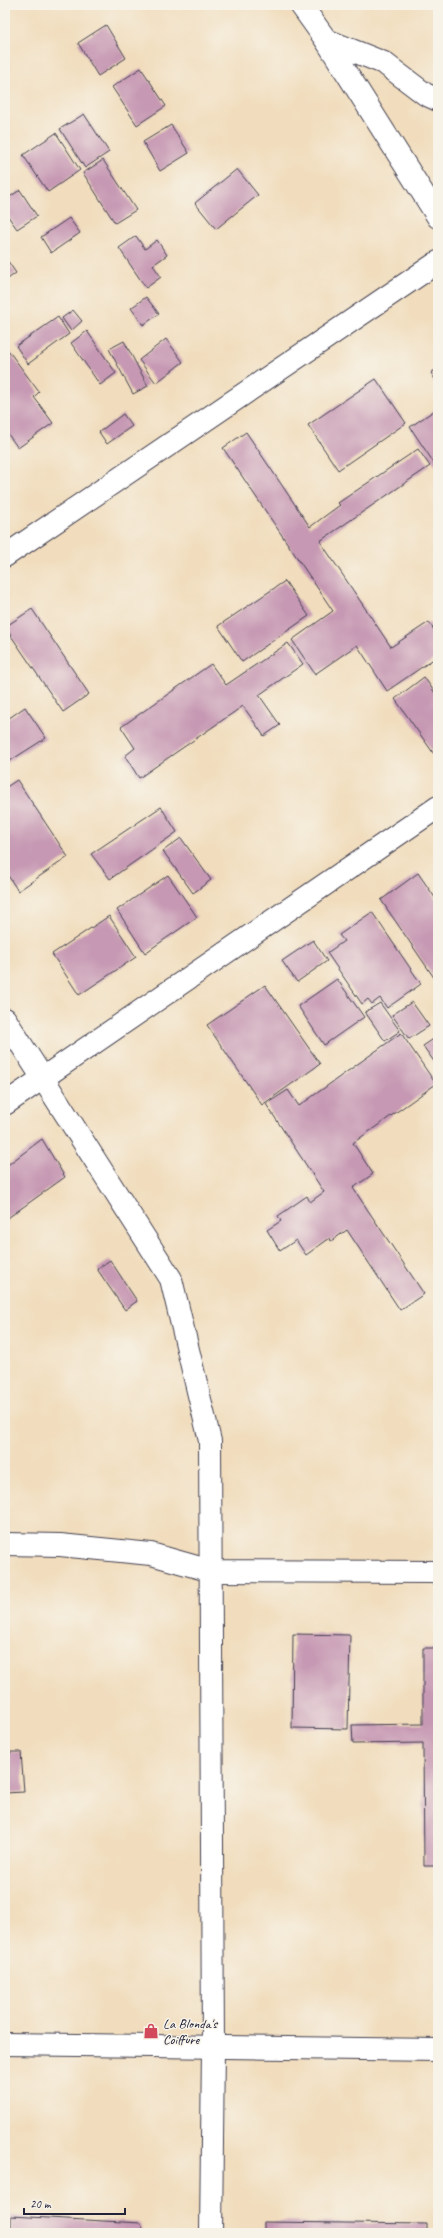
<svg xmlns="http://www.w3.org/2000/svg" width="443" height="2238" font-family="Caveat,sans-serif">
  <rect width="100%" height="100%" fill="#f7f3e8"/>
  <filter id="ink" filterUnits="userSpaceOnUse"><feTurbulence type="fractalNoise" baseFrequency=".025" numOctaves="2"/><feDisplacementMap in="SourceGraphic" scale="8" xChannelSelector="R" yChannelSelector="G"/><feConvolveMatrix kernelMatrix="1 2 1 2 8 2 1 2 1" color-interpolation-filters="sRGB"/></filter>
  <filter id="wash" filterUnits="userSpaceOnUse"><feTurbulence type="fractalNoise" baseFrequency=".012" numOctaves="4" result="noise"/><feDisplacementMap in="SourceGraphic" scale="16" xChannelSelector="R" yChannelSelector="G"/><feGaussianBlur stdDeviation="0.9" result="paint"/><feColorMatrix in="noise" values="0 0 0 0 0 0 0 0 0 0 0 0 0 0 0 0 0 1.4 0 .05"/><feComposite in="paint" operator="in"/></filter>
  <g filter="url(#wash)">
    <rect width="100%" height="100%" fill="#f1ddbd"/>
    <g id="blocks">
      <g fill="#c698b3">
        <polygon points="106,25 126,58 98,76 78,43"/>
        <polygon points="141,68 166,106 137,125 112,87"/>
        <polygon points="84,114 109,152 85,168 60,129"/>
        <polygon points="171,125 189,153 160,171 143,142"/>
        <polygon points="56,133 80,170 48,192 23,155"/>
        <polygon points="103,160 136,210 115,223 83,173"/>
        <polygon points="237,169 258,195 216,229 195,203"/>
        <polygon points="20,190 37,216 17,229 5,212 5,200"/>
        <polygon points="69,218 80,233 51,253 41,237"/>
        <polygon points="136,236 145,249 157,240 167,255 153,265 161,277 146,288 119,248"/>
        <polygon points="5,257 16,273 5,281"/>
        <polygon points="146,297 159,314 143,325 131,308"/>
        <polygon points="73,310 82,321 71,331 62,318"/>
        <polygon points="58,317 69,334 28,364 16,346"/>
        <polygon points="87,331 116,373 100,385 71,343"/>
        <polygon points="166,339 183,362 156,383 139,360"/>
        <polygon points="124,341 148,386 133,394 109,349"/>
        <polygon points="5,346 39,392 34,397 53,423 18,448 5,430"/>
        <polygon points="438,368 438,384 431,373"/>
        <polygon points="376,379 406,423 338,470 308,425"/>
        <polygon points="438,408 438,469 410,427"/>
        <polygon points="123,414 132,426 107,444 99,432"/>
        <polygon points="246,432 310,527 340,505 338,503 418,449 430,466 320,541 391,647 429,622 438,636 438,656 387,691 357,645 315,674 292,640 333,611 223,448"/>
        <polygon points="285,581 309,616 242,662 218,626"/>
        <polygon points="32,609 89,694 63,712 5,627"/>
        <polygon points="288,643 303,664 259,695 280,725 264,736 243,706 139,778 125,756 135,748 121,727 211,664 226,685"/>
        <polygon points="424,677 438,697 438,751 434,754 395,699"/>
        <polygon points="25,707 46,738 5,764 5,721"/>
        <polygon points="17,780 68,857 18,891 5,871 5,788"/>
        <polygon points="161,807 177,832 110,879 91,854"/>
        <polygon points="181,838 211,880 193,893 163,851"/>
        <polygon points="418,873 438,902 438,977 435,979 381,900"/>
        <polygon points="168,875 197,917 145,953 117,910"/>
        <polygon points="372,912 421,984 387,1008 380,998 372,1004 368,999 362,1004 327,953 344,941 339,935"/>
        <polygon points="109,916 136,957 79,995 52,954"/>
        <polygon points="313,940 327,961 297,982 282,961"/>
        <polygon points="337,979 364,1017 324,1045 298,1006"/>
        <polygon points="265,985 320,1064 262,1105 207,1025"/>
        <polygon points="412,1002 429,1026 409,1039 392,1015"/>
        <polygon points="380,1003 400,1031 385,1041 365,1012"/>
        <polygon points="401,1033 436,1084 353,1143 373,1174 353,1188 424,1294 400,1310 347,1230 331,1241 330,1238 306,1255 296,1240 280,1251 267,1230 281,1221 278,1216 307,1196 310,1202 324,1192 266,1104 288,1090 299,1106"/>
        <polygon points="438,1036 438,1067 423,1046"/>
        <polygon points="42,1139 65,1177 5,1220 5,1167"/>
        <polygon points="110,1260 137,1301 125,1310 97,1269"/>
        <polygon points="293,1634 350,1635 348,1729 292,1728"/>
        <polygon points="423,1648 438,1648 438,1866 424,1866 423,1743 353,1744 352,1725 423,1724"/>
        <polygon points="5,1752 21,1752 24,1792 5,1793"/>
        <polygon points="11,2216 141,2223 143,2233 11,2233"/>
        <polygon points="264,2222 427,2224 427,2233 264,2233"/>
      </g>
    </g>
  </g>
  <g filter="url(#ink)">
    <use href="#blocks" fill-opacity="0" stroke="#413e4e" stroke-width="1"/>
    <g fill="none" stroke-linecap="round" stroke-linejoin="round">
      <g stroke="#413e4e" stroke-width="24">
        <g id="street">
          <polyline points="326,40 384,63 425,94 438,100"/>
          <polyline points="5,556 438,262"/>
          <polyline points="5,1019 171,1279 210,1441 213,2047 211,2233"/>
          <polyline points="5,1104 438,807"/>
          <polyline points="5,1544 60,1545 151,1554 211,1571 438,1572"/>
          <polyline points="5,2044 438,2050"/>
        </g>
      </g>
      <g stroke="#413e4e" stroke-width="24">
        <polyline id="secondary" points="301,5 326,40 438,217"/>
      </g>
      <use href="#street" stroke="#fff" stroke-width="22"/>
      <use href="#secondary" stroke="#fff" stroke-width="22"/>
    </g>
  </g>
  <defs>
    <g id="shop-bare" transform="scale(1.2)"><path d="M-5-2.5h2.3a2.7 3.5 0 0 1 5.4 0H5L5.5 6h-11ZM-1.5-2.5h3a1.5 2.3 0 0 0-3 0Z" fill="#d1495b" stroke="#f7f3e8" stroke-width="2.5" paint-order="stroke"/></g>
  </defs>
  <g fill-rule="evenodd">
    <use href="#shop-bare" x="151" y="2031"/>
  </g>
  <g text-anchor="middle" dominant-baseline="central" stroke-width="3" stroke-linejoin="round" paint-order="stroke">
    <g font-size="14" fill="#22223b" stroke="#f7f3e8" text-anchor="start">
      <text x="163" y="2023">La Blonda's<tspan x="163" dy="16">Coiffure</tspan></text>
    </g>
  </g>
  <rect width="443" height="2238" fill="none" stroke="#f7f3e8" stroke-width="20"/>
  <path d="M24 2208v6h101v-6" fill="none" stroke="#22223b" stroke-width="2"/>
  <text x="30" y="2208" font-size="12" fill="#22223b" stroke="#f7f3e8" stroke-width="3" paint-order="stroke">20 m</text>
</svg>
